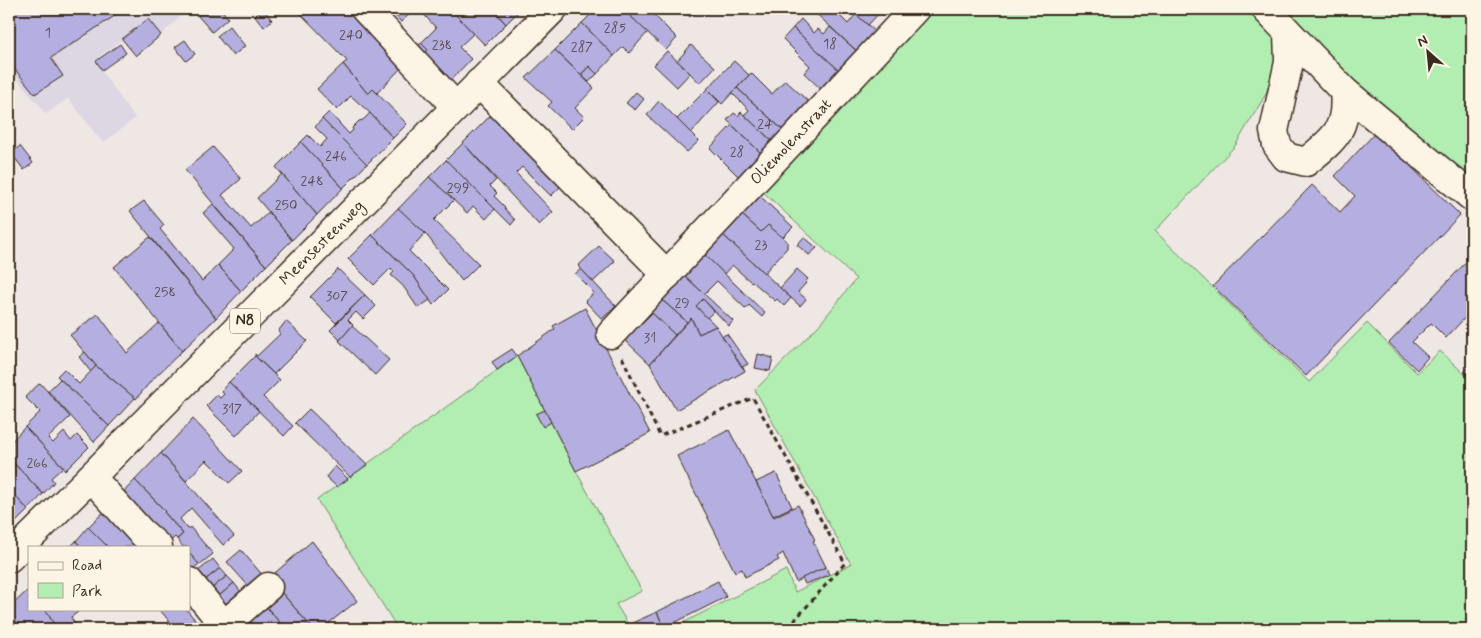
<svg xmlns="http://www.w3.org/2000/svg" width="1481" height="638" font-family="Mynerve,sans-serif">
  <rect width="100%" height="100%" fill="#eee7e4"/>
  <filter id="ink" filterUnits="userSpaceOnUse"><feTurbulence type="fractalNoise" baseFrequency=".02" numOctaves="2"/><feDisplacementMap in="SourceGraphic" scale="10" xChannelSelector="R" yChannelSelector="G"/><feConvolveMatrix kernelMatrix="1 2 1 2 8 2 1 2 1" color-interpolation-filters="sRGB"/></filter>
  <g filter="url(#ink)">
    <polygon fill="#ddd6e3" points="9,9 188,9 161,35 147,20 94,61 135,118 103,143 68,98 46,114 9,69"/>
    <g fill="#b2edb2" stroke="#768c68">
      <polygon points="925,9 1260,9 1276,30 1278,57 1266,94 1235,146 1155,231 1309,382 1367,323 1417,373 1440,351 1472,381 1472,625 1420,629 671,629 786,570 795,592 851,564 755,390 819,325 856,279 759,188"/>
      <polygon points="1276,9 1472,9 1472,187 1356,87"/>
      <polygon points="517,356 576,471 642,591 616,604 631,629 398,629 317,500"/>
    </g>
    <g fill="#b4afe0" stroke="#3b2a1e">
      <polygon points="9,9 125,9 51,58 63,76 35,94 9,62"/>
      <polygon points="206,9 221,9 228,18 212,32 198,16"/>
      <polygon points="263,9 272,20 264,27 255,16"/>
      <polygon points="296,9 355,9 406,63 377,93 373,89 368,94 343,64 347,61"/>
      <polygon points="389,9 415,9 401,22"/>
      <polygon points="419,9 450,9 474,33 459,47 471,59 447,84 421,57 428,50 421,43 436,28"/>
      <polygon points="450,9 493,9 506,24 485,45"/>
      <polygon points="493,9 516,9 519,11 506,24"/>
      <polygon points="596,9 623,9 648,32 629,53 623,47 614,56 582,23"/>
      <polygon points="623,9 651,9 650,11 677,38 666,50"/>
      <polygon points="656,9 668,9 661,15"/>
      <polygon points="681,9 698,9 690,17"/>
      <polygon points="811,9 834,10 848,24 856,14 878,34 860,54"/>
      <polygon points="850,9 883,9 868,25"/>
      <polygon points="148,19 161,35 136,56 122,39"/>
      <polygon points="801,19 814,33 818,29 824,34 830,27 860,54 842,73 793,28"/>
      <polygon points="582,23 614,56 597,74 589,66 581,75 555,50"/>
      <polygon points="229,26 245,46 233,56 217,36"/>
      <polygon points="793,28 842,73 824,92 804,73 810,66 783,39"/>
      <polygon points="185,40 195,54 186,61 175,47"/>
      <polygon points="421,43 428,50 422,56 415,49"/>
      <polygon points="120,44 126,53 102,70 96,61"/>
      <polygon points="691,45 715,67 700,83 677,61"/>
      <polygon points="555,50 594,88 575,108 584,117 572,129 548,106 552,102 526,78"/>
      <polygon points="667,51 690,73 677,87 654,65"/>
      <polygon points="734,61 749,75 722,104 707,89"/>
      <polygon points="343,64 368,94 373,89 407,124 393,138 370,113 351,96 337,110 317,89"/>
      <polygon points="589,66 597,74 589,82 581,75"/>
      <polygon points="751,73 772,94 785,80 812,105 786,133 737,88"/>
      <polygon points="737,88 786,133 775,144 744,115 749,110 732,93"/>
      <polygon points="707,89 719,102 691,133 677,119"/>
      <polygon points="636,92 644,99 635,110 626,103"/>
      <polygon points="659,101 699,141 687,152 647,115"/>
      <polygon points="329,112 349,134 353,130 352,128 359,121 363,120 370,113 393,138 367,164 322,119"/>
      <polygon points="741,112 775,144 764,156 727,120 734,113 738,116"/>
      <polygon points="491,115 563,184 551,196 522,167 516,173 553,212 539,225 463,143"/>
      <polygon points="322,119 367,164 343,188 301,142 308,135 320,147 327,139 315,127"/>
      <polygon points="732,125 764,156 741,179 710,148"/>
      <polygon points="1376,132 1460,215 1306,376 1213,286 1312,185 1340,212 1355,196 1335,176"/>
      <polygon points="301,142 343,188 317,215 276,167"/>
      <polygon points="463,143 496,180 490,186 497,193 494,196 505,207 504,208 515,220 511,225 446,160"/>
      <polygon points="20,146 33,163 24,170 11,153"/>
      <polygon points="213,147 241,179 222,195 251,228 269,212 292,240 266,266 185,170"/>
      <polygon points="446,160 495,209 486,219 473,206 467,213 429,177"/>
      <polygon points="282,174 317,215 292,240 257,198"/>
      <polygon points="429,177 454,200 434,220 479,264 462,281 425,233 398,209"/>
      <polygon points="760,196 793,227 782,238 768,225 761,232 742,215"/>
      <polygon points="144,201 164,225 160,229 202,281 218,265 241,291 216,318 130,211"/>
      <polygon points="213,204 266,266 241,291 218,265 234,249 203,213"/>
      <polygon points="398,208 425,233 409,251 448,290 433,305 413,275 372,235"/>
      <polygon points="742,215 761,232 768,225 787,241 787,248 764,273 723,235"/>
      <polygon points="372,235 413,275 430,300 418,308 403,286 391,275 394,272 391,268 374,285 348,259"/>
      <polygon points="723,235 791,298 784,306 777,299 775,301 752,281 751,282 732,265 724,274 705,255"/>
      <polygon points="150,237 216,318 182,351 114,267"/>
      <polygon points="804,237 817,248 809,255 797,245"/>
      <polygon points="599,246 615,261 593,282 578,266"/>
      <polygon points="705,255 765,313 762,317 749,305 746,309 717,281 704,294 685,276"/>
      <polygon points="1472,256 1472,310 1446,338 1431,323 1412,342 1428,357 1417,370 1389,343"/>
      <polygon points="338,269 365,295 336,323 310,297"/>
      <polygon points="581,269 616,306 602,319 585,301 594,293 575,274"/>
      <polygon points="797,269 808,279 805,282 806,283 798,292 806,299 800,306 780,288"/>
      <polygon points="685,276 733,321 729,326 703,299 696,306 716,326 699,334 691,318 687,322 662,300"/>
      <polygon points="365,295 376,306 363,319 356,312 348,320 353,325 340,340 330,330"/>
      <polygon points="703,299 714,311 707,318 696,306"/>
      <polygon points="662,300 687,322 675,335 651,312"/>
      <polygon points="585,308 650,433 576,471 517,356 555,329 553,326"/>
      <polygon points="652,313 675,335 650,364 625,340"/>
      <polygon points="98,314 127,353 159,323 182,351 151,381 136,399 96,366 70,335"/>
      <polygon points="691,318 699,334 716,326 745,371 676,410 650,364"/>
      <polygon points="286,321 307,341 274,374 255,356 255,354 257,356 280,334 279,330"/>
      <polygon points="352,326 389,360 375,375 339,341"/>
      <polygon points="727,334 748,364 742,367 722,336"/>
      <polygon points="512,349 517,356 497,370 492,362"/>
      <polygon points="85,352 96,366 91,372 79,357"/>
      <polygon points="758,354 773,358 770,371 755,368"/>
      <polygon points="255,356 280,380 263,397 293,426 284,436 229,382"/>
      <polygon points="1472,364 1472,380 1464,372"/>
      <polygon points="96,366 135,398 109,426 57,376 64,369 79,384"/>
      <polygon points="60,379 109,426 94,442 48,391"/>
      <polygon points="229,382 259,411 236,436 206,406 217,395 220,398 224,394 221,391"/>
      <polygon points="40,383 70,417 48,438 53,443 64,432 71,441 77,435 89,447 66,470 25,427 40,412 25,397"/>
      <polygon points="309,409 367,465 350,477 295,423"/>
      <polygon points="545,410 551,422 543,427 536,414"/>
      <polygon points="193,419 242,471 229,483 206,460 186,481 161,453"/>
      <polygon points="25,427 66,470 65,471 62,468 51,478 54,482 43,494 9,458 9,444"/>
      <polygon points="729,430 774,517 798,505 815,540 813,541 826,567 796,582 783,553 777,557 779,560 745,577 742,569 735,572 677,456"/>
      <polygon points="161,453 234,536 223,545 191,508 180,519 188,529 190,527 213,554 199,565 189,553 189,547 183,547 177,539 183,534 164,512 165,511 135,480"/>
      <polygon points="9,458 43,494 28,510 9,489 9,474 12,471 9,467"/>
      <polygon points="335,466 348,479 337,487 326,477"/>
      <polygon points="776,473 792,507 773,516 756,482"/>
      <polygon points="135,480 165,511 164,512 183,534 177,539 175,537 166,545 119,497"/>
      <polygon points="9,489 28,510 15,523 9,516"/>
      <polygon points="108,508 141,547 108,547 88,527"/>
      <polygon points="9,516 15,523 9,529"/>
      <polygon points="88,527 108,547 81,547 76,541"/>
      <polygon points="76,541 81,547 70,547"/>
      <polygon points="312,541 357,601 329,623 334,629 313,629 269,578"/>
      <polygon points="241,550 265,578 252,590 227,562"/>
      <polygon points="189,553 199,564 194,568 189,570"/>
      <polygon points="213,559 220,568 204,581 197,572"/>
      <polygon points="826,567 829,575 805,584 802,578"/>
      <polygon points="220,568 227,576 211,589 204,581"/>
      <polygon points="227,576 234,583 218,597 211,589"/>
      <polygon points="718,581 726,597 664,628 657,612"/>
      <polygon points="234,583 241,592 225,605 218,597"/>
      <polygon points="29,589 29,609 45,609 57,629 23,629 9,614 9,608"/>
      <polygon points="281,592 313,629 285,629 265,605"/>
      <polygon points="265,605 285,629 257,629 249,620"/>
      <polygon points="45,609 76,609 78,612 71,617 77,629 57,629"/>
      <polygon points="159,609 186,609 203,629 176,629"/>
      <polygon points="657,612 664,628 661,629 635,629 632,623"/>
      <polygon points="9,614 23,629 9,629"/>
      <polygon points="249,620 257,629 238,629"/>
    </g>
    <g fill="none" stroke-linecap="round" stroke-linejoin="round">
      <g stroke="#3b2a1e" stroke-width="31">
        <g id="minor">
          <polyline points="365,9 456,107"/>
          <path d="M 1266,9 L 1344,91 C 1348,130 1334,139 1306,162 L 1286,157 L 1277,145 L 1274,131 L 1289,62 L 1288,32"/>
          <polyline points="479,83 667,275"/>
          <polyline points="1344,91 1472,197"/>
          <polyline points="611,334 915,9"/>
          <polyline points="91,477 140,531 158,547"/>
          <polyline points="189,582 224,625 220,629"/>
          <polyline points="224,625 268,587"/>
        </g>
      </g>
      <g stroke="#3b2a1e" stroke-width="31">
        <polyline id="major" points="9,558 91,477 553,9"/>
      </g>
      <polyline stroke="#3b2a1e" stroke-width="3" stroke-dasharray="5 4" stroke-linecap="butt" points="622,357 660,436 753,398 845,563 795,620 794,629"/>
      <use href="#minor" stroke="#fcf5e5" stroke-width="28"/>
      <use href="#major" stroke="#fcf5e5" stroke-width="28"/>
    </g>
  </g>
  <g text-anchor="middle" dominant-baseline="central" stroke-width="4.5" stroke-linejoin="round" paint-order="stroke">
    <g font-size="14" fill="#594b4e">
      <text x="615" y="28">285</text>
      <text x="48" y="33">1</text>
      <text x="351" y="35">240</text>
      <text x="830" y="44">18</text>
      <text x="442" y="45">238</text>
      <text x="582" y="47">287</text>
      <text x="765" y="124">24</text>
      <text x="737" y="152">28</text>
      <text x="336" y="156">246</text>
      <text x="312" y="181">248</text>
      <text x="458" y="188">299</text>
      <text x="286" y="205">250</text>
      <text x="761" y="245">23</text>
      <text x="165" y="292">258</text>
      <text x="337" y="296">307</text>
      <text x="682" y="303">29</text>
      <text x="650" y="338">31</text>
      <text x="232" y="409">317</text>
      <text x="37" y="463">266</text>
    </g>
    <rect fill="#fcf5e5" stroke="#75675a" stroke-width="1" x="230" y="308.5" width="30" height="25" rx="4"/>
    <g font-size="15" font-weight="bold" fill="#3b2a1e">
      <text x="245" y="321">N8</text>
    </g>
    <g font-size="16" fill="#3b2a1e" stroke="#fcf5e5">
      <text transform="translate(791 142) rotate(-47)">Oliemolenstraat</text>
      <text transform="translate(322 243) rotate(-45)">Meensesteenweg</text>
    </g>
  </g>
  <rect width="1481" height="638" fill="none" stroke="#fcf5e5" stroke-width="30"/>
  <rect x="15" y="15" width="1451" height="608" fill="none" stroke="#3b2a1e" stroke-width="2" filter="url(#ink)"/>
  <rect x="28" y="546" width="162" height="65" fill="#fcf5e5" stroke="#afa495"/>
  <rect x="38" y="562" width="25" height="8" fill="#fcf5e5" stroke="#afa495"/>
  <text x="72" y="570" font-size="15" fill="#3b2a1e">Road</text>
  <rect x="38" y="583" width="25" height="15" fill="#b2edb2" stroke="#afa495"/>
  <text x="72" y="596" font-size="15" fill="#3b2a1e">Park</text>
  <g transform="translate(1428 52) rotate(333)" stroke="#fcf5e5" stroke-width="4" paint-order="stroke">
  <path d="M0-4L9 19L0 12L-9 19Z" fill="#3b2a1e"/>
  <text y="-8" font-size="14" font-weight="bold" text-anchor="middle" fill="#3b2a1e">N</text>
  </g>
</svg>
